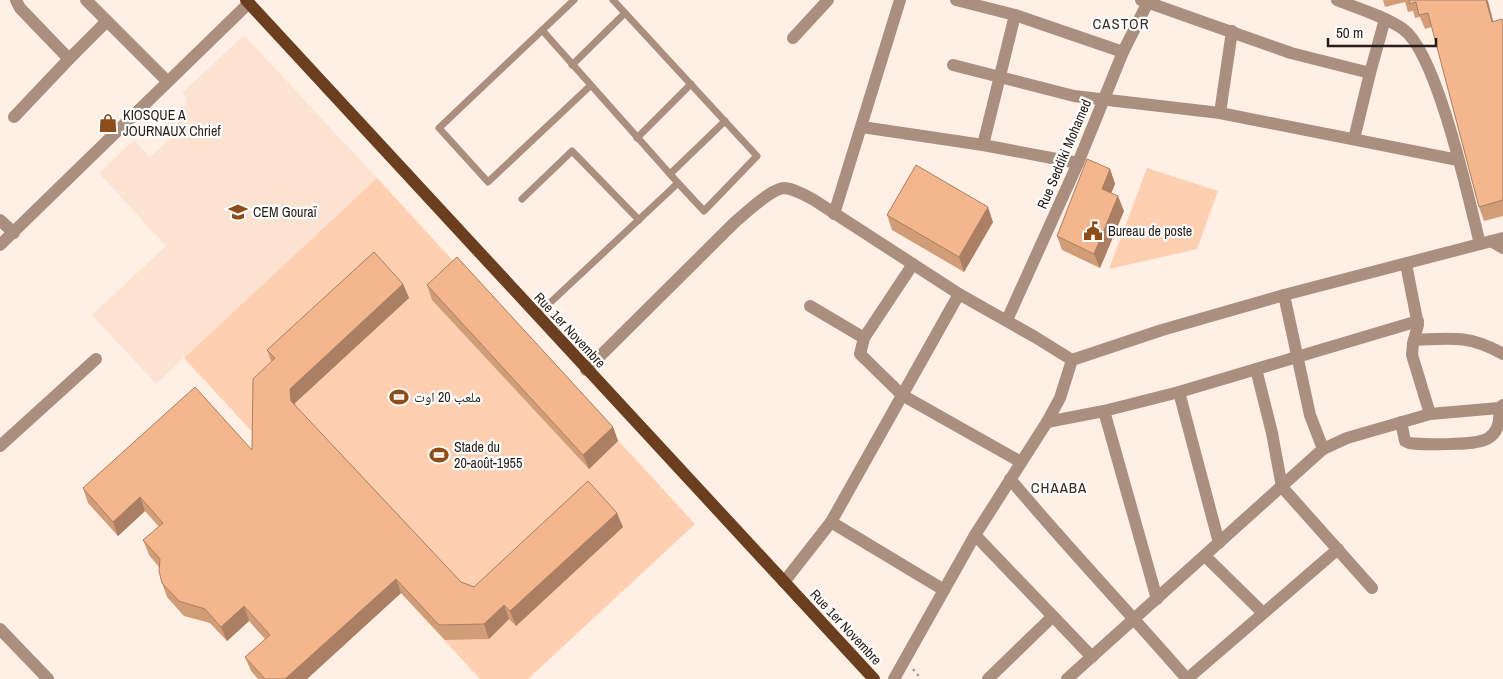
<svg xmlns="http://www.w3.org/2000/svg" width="1503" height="679" font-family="'Archivo Narrow','Noto Naskh Arabic',sans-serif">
  <rect width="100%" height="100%" fill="#ffefe5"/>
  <polygon fill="#fce2d1" points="244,35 377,178 156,384 92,315 166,246 99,173 134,140 150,157 171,138 162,129 186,104 187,98 182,93"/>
  <g fill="#fecfb0">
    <polygon points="1147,168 1218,191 1197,249 1109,269"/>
    <polygon points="377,178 695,524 528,679 480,679 184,358"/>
  </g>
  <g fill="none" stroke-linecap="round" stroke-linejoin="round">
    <polyline stroke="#ab9e96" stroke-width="2.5" stroke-dasharray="2.5 4" stroke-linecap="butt" points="913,669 921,679"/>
    <g stroke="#aa8f7e" stroke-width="7">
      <polyline points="574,0 439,128 488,182 590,86"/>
      <polyline points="542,30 678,183"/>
      <polyline points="572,65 625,13"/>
      <polyline points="637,138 691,84"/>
      <polyline points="670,174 725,121"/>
      <polyline points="522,199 572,151 639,220"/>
      <polyline points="537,315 678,183 704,211 757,156 613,0"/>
    </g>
    <g stroke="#aa8f7e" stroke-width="12">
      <polyline points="86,0 167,81"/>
      <polyline points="956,0 1015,15 1123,52"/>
      <polyline points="1141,0 1291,53 1370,73 1385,19"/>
      <polyline points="793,38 828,0"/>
      <polyline points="69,59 107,21"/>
      <polyline points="953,65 1074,96 1220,113 1458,160"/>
      <polyline points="1220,113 1232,31"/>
      <polyline points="14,117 69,59 20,8 16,0"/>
      <polyline points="862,127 983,145 1078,163"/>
      <polyline points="1354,139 1370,73"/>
      <polyline points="983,145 1015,15"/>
      <polyline points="834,214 900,0"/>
      <polyline points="0,220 14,233"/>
      <polyline points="1491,241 1503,248"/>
      <polyline points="0,245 249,3"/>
      <polyline points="913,264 864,338 860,354 902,395 1021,462"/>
      <polyline points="1406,264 1418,325 1413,343 1412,355 1430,414"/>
      <polyline points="1284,295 1310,415 1323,449"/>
      <polyline points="810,306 864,338"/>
      <path d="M 1414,340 C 1451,338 1470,335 1503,354"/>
      <polyline points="1256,369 1272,433 1282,487 1372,588"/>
      <polyline points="1179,392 1219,543"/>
      <polyline points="1104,411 1157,599"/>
      <polyline points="1047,422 1104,411 1179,392 1418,321"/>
      <path d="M 1401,422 L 1405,441 L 1409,443 C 1422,445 1435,444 1449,444 C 1476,443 1503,445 1499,408"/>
      <polyline points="0,446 96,359"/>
      <path d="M 1010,479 C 1067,547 1128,611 1187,679"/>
      <polyline points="831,522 944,590"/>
      <polyline points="975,535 1092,657"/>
      <polyline points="1205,556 1263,613"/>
      <polyline points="784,582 831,522 959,294"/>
      <polyline points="988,679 1052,617"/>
      <polyline points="1067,679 1323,449 1347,438 1430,414 1499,408 1503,405"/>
      <polyline points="1187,679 1338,549"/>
    </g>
    <g stroke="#aa8f7e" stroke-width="12">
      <path d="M 1337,0 C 1359,9 1384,16 1403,29 C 1437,53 1469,200 1480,244"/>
      <polyline points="1007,320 1078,163 1123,52 1149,0"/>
      <path d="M 586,370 L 734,223 C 745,214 771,188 785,188 C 795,189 805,195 814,200 L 959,294 L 1035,337 L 1072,360"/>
      <polyline points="0,629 48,679"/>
      <polyline points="894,679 975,535 1047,422 1060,398 1072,360 1162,330 1284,295 1503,238"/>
    </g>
    <polyline stroke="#6a3e1e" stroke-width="12" points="246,0 874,679"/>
  </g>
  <g fill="#d19d79">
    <polygon points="1383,0 1487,0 1493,22 1503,22 1503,216 1484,221 1479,207 1432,27 1425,29 1420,17 1415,18 1413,11 1408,12 1405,2 1385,7"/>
    <polygon points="1110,169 1115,184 1111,193 1124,211 1100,268 1062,250 1057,236"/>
    <polygon points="887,215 993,222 964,272 892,230"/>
    <polygon points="403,284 409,298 295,403 295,406 461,582 474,587 623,527 516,626 509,619 489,639 445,640 401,593 307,679 258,679 251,671 245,657 265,639 249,621 227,641 210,623 184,616 167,597 162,583 159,567 149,555 143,540 159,527 145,511 118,536 88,503 83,488 252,450 271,361 267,350"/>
    <polygon points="427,285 613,427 618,441 589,469 432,300"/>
  </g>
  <g fill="#aa7f63">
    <polygon points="1486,0 1487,0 1488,1 1497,37 1492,22"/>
    <polygon points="1110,169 1115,184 1107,203 1102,189"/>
    <polygon points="1118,196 1124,211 1100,268 1094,254"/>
    <polygon points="988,207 993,222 964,272 959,257"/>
    <polygon points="403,284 409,298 295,403 297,416 291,401 290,389"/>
    <polygon points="613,427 618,441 589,469 583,455"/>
    <polygon points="140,497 145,511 118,536 113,522"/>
    <polygon points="617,513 623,527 516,626 510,611"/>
    <polygon points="396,579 401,593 307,679 285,679"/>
    <polygon points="504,605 509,619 489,639 484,624"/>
    <polygon points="244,606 249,621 227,641 221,627"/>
  </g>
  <g fill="#f3b68d" stroke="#aa7f63">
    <polygon points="1409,0 1486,0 1492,22 1502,19 1503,23 1503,200 1479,207 1428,13 1419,15 1416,2 1410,4"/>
    <polygon points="1087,159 1110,169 1102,189 1118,196 1094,254 1057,236"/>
    <polygon points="916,165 988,207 959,257 887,215"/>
    <polygon points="374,252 403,284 290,389 291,401 461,582 474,587 588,481 617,513 510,611 504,605 484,624 439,625 396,579 285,679 265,679 245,657 270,635 244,606 221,627 205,609 179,601 162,583 159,571 160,559 143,540 163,523 140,497 113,522 83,488 195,387 252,450 253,379 275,358 267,350"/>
    <polygon points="457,257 613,427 583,455 427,285"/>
  </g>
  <defs>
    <g id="shop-bare" transform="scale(1.5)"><path d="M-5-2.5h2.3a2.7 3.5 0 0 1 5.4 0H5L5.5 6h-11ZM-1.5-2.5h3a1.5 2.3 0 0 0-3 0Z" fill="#8e4d18" stroke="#fff" stroke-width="2.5" paint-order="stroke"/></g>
    <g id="school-bare" transform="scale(1.5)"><path d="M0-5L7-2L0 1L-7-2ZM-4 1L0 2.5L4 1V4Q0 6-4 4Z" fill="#8e4d18" stroke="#fff" stroke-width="2.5" paint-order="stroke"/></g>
    <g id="civic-bare" transform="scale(1.5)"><path d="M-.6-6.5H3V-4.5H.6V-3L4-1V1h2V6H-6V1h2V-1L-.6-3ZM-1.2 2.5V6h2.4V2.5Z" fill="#8e4d18" stroke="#fff" stroke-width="2.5" paint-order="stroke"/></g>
    <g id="stadium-bare" transform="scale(1.5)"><path d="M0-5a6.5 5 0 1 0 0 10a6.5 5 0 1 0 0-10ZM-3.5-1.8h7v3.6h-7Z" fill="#8e4d18" stroke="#fff" stroke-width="2.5" paint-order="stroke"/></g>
  </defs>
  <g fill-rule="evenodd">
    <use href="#shop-bare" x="108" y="123"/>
    <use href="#school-bare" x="238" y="212"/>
    <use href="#civic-bare" x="1093" y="231"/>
    <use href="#stadium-bare" x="399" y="397"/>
    <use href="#stadium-bare" x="439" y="455"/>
  </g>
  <g text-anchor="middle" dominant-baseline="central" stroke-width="4.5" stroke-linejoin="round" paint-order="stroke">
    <g font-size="14" fill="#271e18" stroke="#fff" text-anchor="start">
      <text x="123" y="115">KIOSQUE A<tspan x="123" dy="16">JOURNAUX Chrief</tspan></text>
      <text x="253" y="212">CEM Gouraï</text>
      <text x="1108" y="231">Bureau de poste</text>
      <text x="414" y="397">ملعب 20 اوت</text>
      <text x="454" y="447">Stade du<tspan x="454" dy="16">20-août-1955</tspan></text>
    </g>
    <g font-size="14" fill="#271e18" stroke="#fff">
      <text transform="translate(1064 154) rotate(-67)">Rue Seddiki Mohamed</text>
      <text transform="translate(570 330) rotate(47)">Rue 1er Novembre</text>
      <text transform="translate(846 627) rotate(47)">Rue 1er Novembre</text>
    </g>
    <g font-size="15" letter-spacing="1" fill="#412e21" stroke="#fff">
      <text x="1121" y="23">CASTOR</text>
      <text x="1059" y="487">CHAABA</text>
    </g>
  </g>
  <path d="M1328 38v8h108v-8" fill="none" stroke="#271e18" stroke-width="2.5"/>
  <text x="1336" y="38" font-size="15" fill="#271e18" stroke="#ffffff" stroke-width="4" paint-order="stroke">50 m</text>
</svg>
